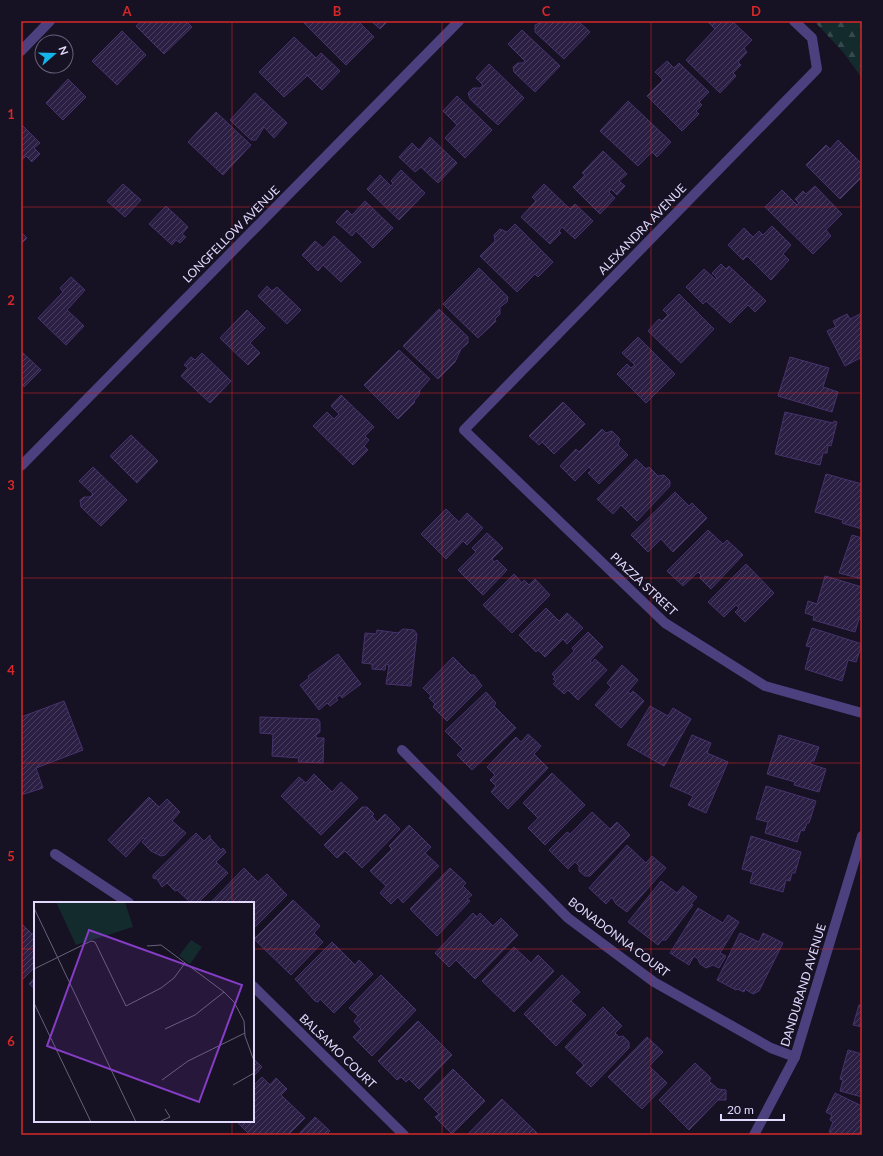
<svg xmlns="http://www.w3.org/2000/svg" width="883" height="1156" font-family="Lato,sans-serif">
  <defs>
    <pattern id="forest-firs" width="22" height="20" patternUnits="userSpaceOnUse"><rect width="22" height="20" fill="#142b2e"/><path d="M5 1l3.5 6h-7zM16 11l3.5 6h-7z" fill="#36494d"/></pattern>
    <pattern id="building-hatch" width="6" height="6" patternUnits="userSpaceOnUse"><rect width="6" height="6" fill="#2b1f43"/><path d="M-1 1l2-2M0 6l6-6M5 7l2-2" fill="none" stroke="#493f5f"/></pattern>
  </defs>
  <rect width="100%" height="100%" fill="#171124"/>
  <polygon fill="url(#forest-firs)" points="814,21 862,21 862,78 843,52"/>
  <g fill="url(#building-hatch)" stroke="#47336d">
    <polygon points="142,21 186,21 192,27 164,54 136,26"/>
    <polygon points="306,21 358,21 374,37 346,65 304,23"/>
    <polygon points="371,21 388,21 380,29"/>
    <polygon points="544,21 578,21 590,32 564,59 535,32 535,25"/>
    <polygon points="708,21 732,21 752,40 744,48 747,52 738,62 741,65 733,73 736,76 720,93 686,60 715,29 708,22"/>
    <polygon points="522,30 560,66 535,92 514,72 513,67 518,63 523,63 525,61 508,44"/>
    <polygon points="122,31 146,55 117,85 92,61"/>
    <polygon points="294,37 316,58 321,53 340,71 322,90 306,74 307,76 284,97 259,72"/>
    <polygon points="667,61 674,68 679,63 709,92 699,102 702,105 696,111 699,114 682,131 647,96 663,80 655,72"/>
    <polygon points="489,64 524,98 498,125 470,99 468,93 473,88 480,88 483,85 476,78"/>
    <polygon points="68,79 86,97 63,120 46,103"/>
    <polygon points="255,93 287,123 274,138 264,127 256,140 251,140 230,120"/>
    <polygon points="457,96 492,130 465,158 445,138 457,125 443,111"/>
    <polygon points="628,101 671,142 657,157 652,152 638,166 600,131"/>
    <polygon points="216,112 251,145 223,175 188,142"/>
    <polygon points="21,124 40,143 34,148 40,154 32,162 26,156 21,161"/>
    <polygon points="430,137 457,163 438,183 421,167 415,172 399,157 412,143 419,150"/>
    <polygon points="838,140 862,164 862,177 840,199 806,165 826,145 830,149"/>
    <polygon points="603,151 627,174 619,181 625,186 617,195 611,189 609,192 615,198 600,214 573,187 585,175 582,173"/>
    <polygon points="401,170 425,193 399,220 367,189 380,175 391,186 393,183 391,181"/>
    <polygon points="123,184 141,200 125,217 107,201"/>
    <polygon points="544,184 570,209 575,204 593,221 575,239 562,227 559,231 561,233 550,244 521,217 536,201 532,197"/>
    <polygon points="815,186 842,214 826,230 831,236 813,254 765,207 782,190 797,205 799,203 795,199 803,191 806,194"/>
    <polygon points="365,201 393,228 373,248 356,231 352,236 336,222 347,210 352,215"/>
    <polygon points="166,206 188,227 182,234 186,237 180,243 176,240 172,245 149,224"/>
    <polygon points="515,224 553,262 538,277 535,274 517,292 480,256 495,241 494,235 500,229 507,232"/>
    <polygon points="772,226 791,245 783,254 789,260 771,280 747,256 743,260 728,245 744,228 753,237 759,231 763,235"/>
    <polygon points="21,232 27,238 21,244"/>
    <polygon points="334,236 361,262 341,282 323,265 318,271 302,255 315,241 323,248"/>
    <polygon points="721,264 726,269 729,266 766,301 755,312 748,305 730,323 706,301 703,304 686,287 704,269 716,280 717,278 712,273"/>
    <polygon points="479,268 508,297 507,302 500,307 500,314 495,319 496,321 478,338 443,304"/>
    <polygon points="71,277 85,290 67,310 84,326 66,345 38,318 63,292 60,288"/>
    <polygon points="267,286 272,291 277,287 301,310 287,324 258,296"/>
    <polygon points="679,294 714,329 681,363 648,331 659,319 662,321 668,315 663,310"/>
    <polygon points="439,309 468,337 468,343 461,349 455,362 438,379 403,346"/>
    <polygon points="247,310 265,328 250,343 260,353 248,365 220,338"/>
    <polygon points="862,313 862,361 860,358 845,366 827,331 836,327 833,321 847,314 850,319"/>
    <polygon points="638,337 675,374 646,403 617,374 627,364 631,368 635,365 622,353"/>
    <polygon points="399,350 430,379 420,390 419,395 414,401 415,402 398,419 364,385"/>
    <polygon points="21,351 41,370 24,387 21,384"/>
    <polygon points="202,353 231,381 210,403 181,376 188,368 184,365 191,357 195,360"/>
    <polygon points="790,357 829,368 823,387 838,392 832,412 778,396"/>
    <polygon points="341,395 374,427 365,436 369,440 364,446 368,450 353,465 313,426 327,412 334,419 339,414 331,406"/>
    <polygon points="563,402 585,424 554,454 542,442 539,445 529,436"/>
    <polygon points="785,412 833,423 834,421 837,422 831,446 828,445 827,453 823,453 820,465 775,454"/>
    <polygon points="602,429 606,433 612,431 620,439 618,445 628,455 599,484 588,473 592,470 589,467 575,481 560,466 576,449 579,452"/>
    <polygon points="131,435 158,461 137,483 110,456"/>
    <polygon points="636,459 646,469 649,467 658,476 664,475 670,481 670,486 637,521 621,505 613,514 597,499"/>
    <polygon points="93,467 127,500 101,526 81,507 80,500 84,497 90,497 93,494 79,481"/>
    <polygon points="826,474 862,484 862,529 842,523 843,520 815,512"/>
    <polygon points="675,492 689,506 692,503 707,518 673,552 661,539 648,552 631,535"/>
    <polygon points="446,509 459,522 467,513 483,528 467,545 463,541 446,559 421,534"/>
    <polygon points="708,530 723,544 727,540 743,555 711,589 700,578 701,575 698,572 683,586 667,571"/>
    <polygon points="487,533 503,548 492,559 494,562 497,560 507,570 483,595 458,570 476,552 472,548"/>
    <polygon points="852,535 862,538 862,579 839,573"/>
    <polygon points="746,564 774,593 745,622 735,612 739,608 736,605 724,617 708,602"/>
    <polygon points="514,574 522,583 524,580 529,585 535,579 550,595 512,633 483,605"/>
    <polygon points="825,576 862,587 862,620 859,619 855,632 813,620 814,616 805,613 808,601 817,604"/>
    <polygon points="546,608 559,621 567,613 583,628 567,644 563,639 545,657 538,650 536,652 519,635"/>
    <polygon points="812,628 862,644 856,662 848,660 842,681 805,669 811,647 806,646"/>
    <polygon points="403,629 414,630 417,634 411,686 386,684 389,665 386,664 385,670 372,669 372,664 362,663 365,633 376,634 377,630 398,633"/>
    <polygon points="588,632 603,647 590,661 592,663 595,659 607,670 578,700 568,690 564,694 553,684 556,681 553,679 555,677 552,674 574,651 572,648"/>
    <polygon points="338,654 361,684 342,698 340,695 336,698 338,700 330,706 327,703 319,710 300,685 309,678 308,676"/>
    <polygon points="453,657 471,675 474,675 482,686 447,721 433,707 435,704 429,698 431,696 423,688"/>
    <polygon points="622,665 638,680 628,692 630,694 633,691 644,701 621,728 595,705 611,687 607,683"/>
    <polygon points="486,692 496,703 494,706 516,728 472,770 457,755 463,749 445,731"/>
    <polygon points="64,701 83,750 36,768 43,788 21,795 21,717"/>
    <polygon points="650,706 668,716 673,708 691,719 664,766 627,745"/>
    <polygon points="260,717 318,719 320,722 320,732 316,735 316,738 324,738 323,763 298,762 299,758 272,756 273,734 260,733"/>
    <polygon points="528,734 541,746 534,754 548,768 508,809 491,792 496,786 490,780 495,775 487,767 516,737 521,742"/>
    <polygon points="692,735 711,743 707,753 728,762 706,813 688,805 693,796 670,786"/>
    <polygon points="779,735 819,747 814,761 811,761 810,764 826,769 819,792 794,785 795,782 767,774"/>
    <polygon points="552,773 585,805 545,845 528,828 538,818 523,803"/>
    <polygon points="314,774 332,792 341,782 358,798 321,835 281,796 299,777 306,783"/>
    <polygon points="766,786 816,801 809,823 807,823 804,831 801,830 797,842 765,833 768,822 756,819"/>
    <polygon points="149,797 159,807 167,799 180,812 172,821 186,833 165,855 161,856 151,851 142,842 145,839 143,838 126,857 108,840"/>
    <polygon points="362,807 367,807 374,814 372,816 377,822 385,814 400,829 362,868 345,851 337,858 324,845"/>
    <polygon points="592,812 610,829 617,822 630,835 590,876 585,876 579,871 579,866 575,862 568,869 549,850 567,832 570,834"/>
    <polygon points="409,825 431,847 425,853 439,866 403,903 398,897 391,904 380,893 386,886 370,871 392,849 389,846"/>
    <polygon points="196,833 204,841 210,835 210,838 221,850 223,848 226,852 216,862 228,873 198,903 191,903 177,890 175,891 167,883 162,887 157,879 153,878 153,875"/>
    <polygon points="751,836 801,852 795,873 792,873 790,881 786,880 783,892 750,883 753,872 742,869"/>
    <polygon points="627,845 646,863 652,856 666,868 627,912 616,904 612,897 606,904 589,888"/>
    <polygon points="244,868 258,882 267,874 287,895 253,929 253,903 210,903"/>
    <polygon points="450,868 466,883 463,886 472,895 467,899 470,901 437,936 410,909"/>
    <polygon points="661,881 677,893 683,886 697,897 691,904 693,905 666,940 662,940 658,945 628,922"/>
    <polygon points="293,900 320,926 314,933 323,942 291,975 254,939"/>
    <polygon points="698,908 723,923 728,915 739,922 720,953 726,956 719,968 713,965 706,968 700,964 698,959 694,956 689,965 670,953"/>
    <polygon points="473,913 477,917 480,913 493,926 501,918 518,935 475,979 456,960 449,967 435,953"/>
    <polygon points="21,923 32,934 35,932 35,967 21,981"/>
    <polygon points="740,933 759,942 763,933 783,943 759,991 753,994 745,989 744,992 737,989 736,990 717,980"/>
    <polygon points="332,942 355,965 359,960 373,974 334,1013 320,999 318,1002 315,1001 295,979"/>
    <polygon points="514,947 531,963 538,955 554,971 514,1012 482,981"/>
    <polygon points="381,975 416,1010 372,1056 353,1037 361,1029 354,1021 358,1016 349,1008"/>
    <polygon points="562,975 580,992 571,1001 586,1015 556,1046 524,1014"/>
    <polygon points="35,977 35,989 29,984"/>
    <polygon points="859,1005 862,1005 862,1027 853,1025"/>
    <polygon points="603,1007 622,1026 615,1033 619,1037 623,1036 629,1042 629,1048 591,1087 576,1073 584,1065 565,1047"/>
    <polygon points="418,1021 452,1055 419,1089 409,1079 406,1082 401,1077 397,1080 378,1061"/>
    <polygon points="647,1037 663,1052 649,1066 667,1083 642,1109 608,1077"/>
    <polygon points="848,1050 862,1054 862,1097 840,1091 843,1080 840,1079"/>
    <polygon points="253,1058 262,1067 253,1077"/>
    <polygon points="695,1063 711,1078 709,1081 718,1089 726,1090 726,1100 718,1100 689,1130 659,1100"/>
    <polygon points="453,1069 485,1101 452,1134 435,1117 439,1114 424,1099"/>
    <polygon points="262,1077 270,1085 276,1078 287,1089 281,1095 305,1118 288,1135 250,1135 236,1121 253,1121 253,1086"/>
    <polygon points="835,1093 862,1106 862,1135 836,1135 829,1132 833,1122 830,1120 832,1115 826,1112"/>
    <polygon points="502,1099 537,1133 535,1135 467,1135"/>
    <polygon points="315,1117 330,1131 326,1135 298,1135"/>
  </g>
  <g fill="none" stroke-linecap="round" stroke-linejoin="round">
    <g stroke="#4c407f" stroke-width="10">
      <polyline points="794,21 812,38 817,69 464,430 665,623 765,686 862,713"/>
      <polyline points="21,466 459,21"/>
      <polyline points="402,750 568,918 654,982 771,1048 795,1057"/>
      <polyline points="55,854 129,903"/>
      <polyline points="253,986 404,1135"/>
      <polyline points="754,1135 795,1057 862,836"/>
    </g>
    <polyline stroke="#4c407f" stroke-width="10" points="21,51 50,21"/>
  </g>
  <path fill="none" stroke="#d62828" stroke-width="1" stroke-opacity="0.55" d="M 232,21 L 232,903M 442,21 L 442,1135M 651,21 L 651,1135M 21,207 L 862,207M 21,393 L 862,393M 21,578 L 862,578M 21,763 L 862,763M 21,949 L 35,949M 253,949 L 862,949M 232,1121 L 232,1135"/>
  <g text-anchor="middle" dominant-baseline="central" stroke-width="3" stroke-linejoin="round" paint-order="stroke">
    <g font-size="12" fill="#e1d8fb" stroke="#171124">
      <text transform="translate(642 229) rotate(-46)">ALEXANDRA AVENUE</text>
      <text transform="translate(231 234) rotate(-45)">LONGFELLOW AVENUE</text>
      <text transform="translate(644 584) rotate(43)">PIAZZA STREET</text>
      <text transform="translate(619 937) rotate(37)">BONADONNA COURT</text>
      <text transform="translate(803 985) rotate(-73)">DANDURAND AVENUE</text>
      <text transform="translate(338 1051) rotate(44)">BALSAMO COURT</text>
    </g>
  </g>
  <g transform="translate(34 902)">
    <rect width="220" height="220" fill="#171124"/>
    <path d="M 22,0 L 91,0 L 99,25 L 42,43 Z" fill="#142b2e"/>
    <path d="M 157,38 L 168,45 L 156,62 L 145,54 Z" fill="#142b2e"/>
    <path fill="none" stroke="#68617a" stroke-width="1" d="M 0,6 L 102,220M 113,44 L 127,43 L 190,90 L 200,100 L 210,119 L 211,134 L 220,159M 0,67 L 57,39 L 61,40 L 92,104 L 127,86 L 140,76 L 151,61M 0,101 L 57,220M 131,127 L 161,113 L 190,90M 128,178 L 154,159 L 211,131M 199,183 L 220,171M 125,220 L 136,215 L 131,207"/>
    <path fill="#853dc5" fill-opacity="0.15" stroke="#853dc5" stroke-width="2" d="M 55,28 L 208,83 L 165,200 L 13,144 Z"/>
    <rect width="220" height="220" fill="none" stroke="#e1d8fb" stroke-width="2"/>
  </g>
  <rect width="883" height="1156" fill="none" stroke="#171124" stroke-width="44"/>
  <g transform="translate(54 54) rotate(70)"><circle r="19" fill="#171124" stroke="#68617a"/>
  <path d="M0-3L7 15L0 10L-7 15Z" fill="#15b5ea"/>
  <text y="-6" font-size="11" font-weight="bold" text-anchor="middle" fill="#e1d8fb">N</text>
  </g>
  <path d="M721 1114v6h63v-6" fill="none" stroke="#e1d8fb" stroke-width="2"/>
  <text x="727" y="1114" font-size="12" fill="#e1d8fb" stroke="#171124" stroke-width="3" paint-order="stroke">20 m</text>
  <rect x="22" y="22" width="839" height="1112" fill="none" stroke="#d62828" stroke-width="1.5"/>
  <g font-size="13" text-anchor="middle" font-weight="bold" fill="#d62828">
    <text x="127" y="16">A</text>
    <text x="337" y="16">B</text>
    <text x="546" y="16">C</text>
    <text x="756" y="16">D</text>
    <text x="11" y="119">1</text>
    <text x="11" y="305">2</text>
    <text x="11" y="490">3</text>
    <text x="11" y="675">4</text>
    <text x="11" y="861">5</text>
    <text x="11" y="1046">6</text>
  </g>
</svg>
